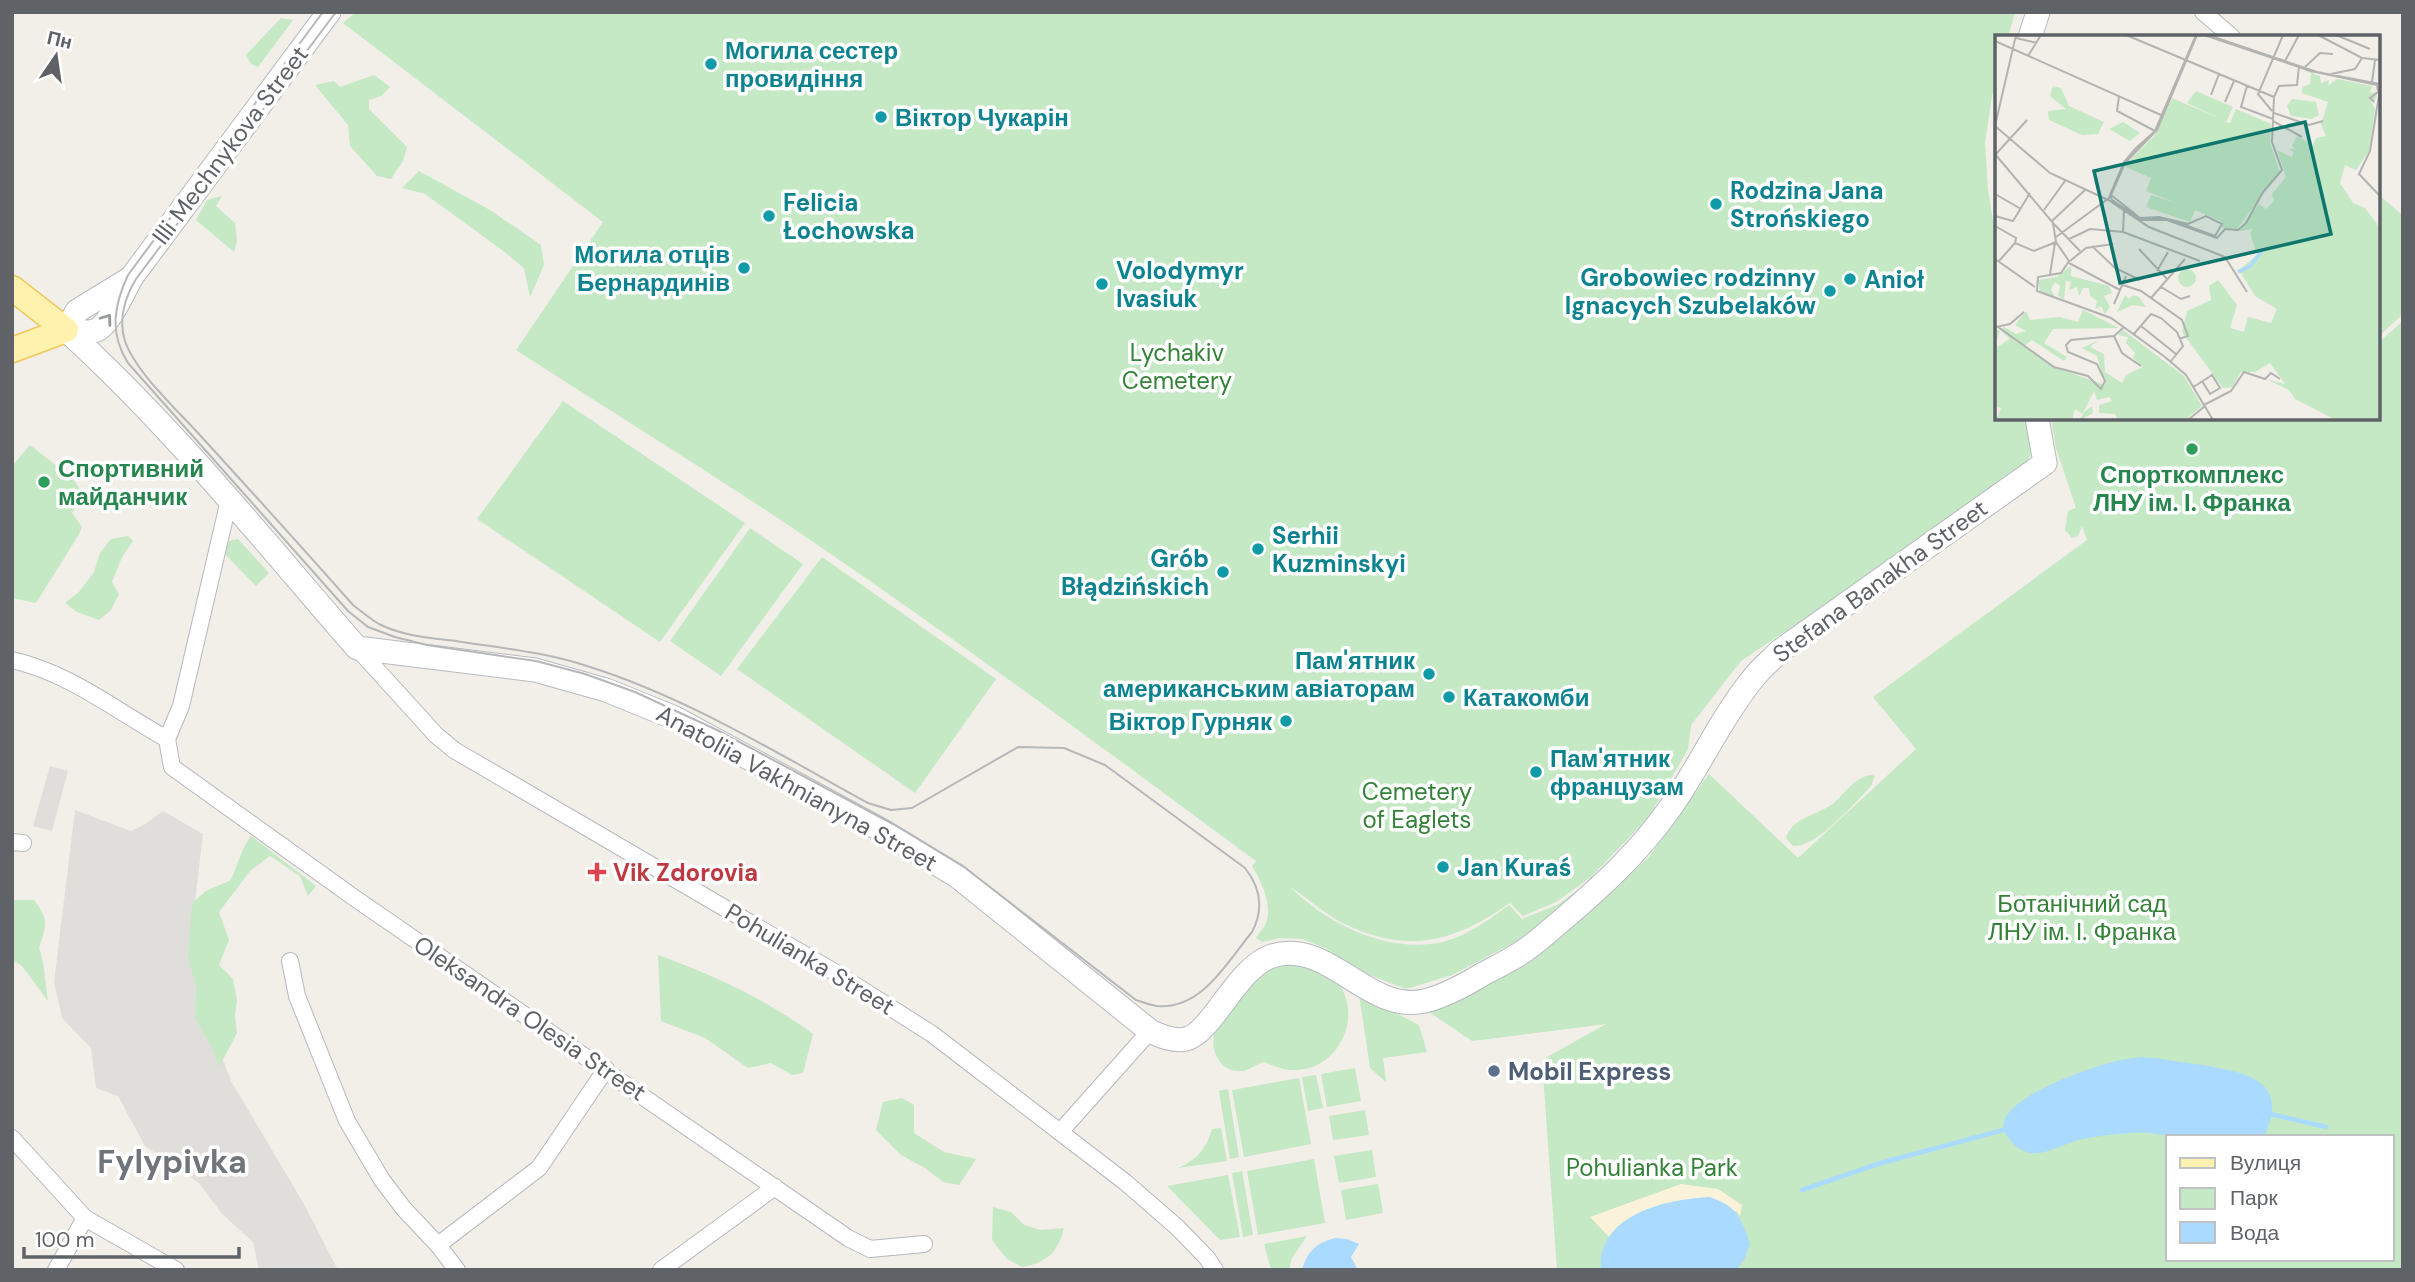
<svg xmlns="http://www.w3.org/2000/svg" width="2415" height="1282" font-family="'DM Sans',sans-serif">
  <rect width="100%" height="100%" fill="#f1efe8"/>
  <g fill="#e0deda">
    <polygon points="50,766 68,771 52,831 33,826"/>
    <polygon points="75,810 131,831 144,825 163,811 203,834 192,928 204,1009 231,1081 304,1204 338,1270 259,1270 253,1242 222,1214 199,1183 145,1146 118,1096 96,1088 91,1048 62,1018 54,982"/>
  </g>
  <g fill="#c5e8c5" fill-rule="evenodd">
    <path d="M 356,12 L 2015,12 L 2008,37 L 1997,37 L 1997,78 L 1992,96 L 1985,143 L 1988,190 L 1997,246 L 1997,418 L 2025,418 L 2031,454 L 2021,473 L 1741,661 L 1691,725 L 1688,749 L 1649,817 L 1591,877 L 1556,902 L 1523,916 L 1510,903 C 1456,941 1411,954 1349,926 C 1327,917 1310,899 1290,887 C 1328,924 1384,952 1438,943 C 1464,938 1489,920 1509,905 L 1522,919 L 1559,904 L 1576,891 L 1578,894 L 1523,938 L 1452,975 L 1406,989 L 1359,971 L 1327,949 L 1302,939 L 1280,938 L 1262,942 L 1256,938 C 1259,933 1264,928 1266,923 C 1273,905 1261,881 1252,866 L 1256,861 C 1093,741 930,619 761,507 C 680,454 598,403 516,350 L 603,222 L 343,23 Z"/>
    <polygon points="281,18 293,20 258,67 251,64 246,55"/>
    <polygon points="374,75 390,87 381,96 369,100 369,109 407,147 403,161 391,179 377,176 350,146 348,125 315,85 334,81 340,87"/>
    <polygon points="419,171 490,210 541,245 544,265 530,297 524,268 502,250 425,194 402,188"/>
    <polygon points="2378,194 2403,216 2403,314 2378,337"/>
    <polygon points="222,196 216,206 235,223 237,241 234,252 196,220 207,200"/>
    <path d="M 2403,321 L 2403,1270 L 1557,1270 L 1542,1060 L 1606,1024 L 1472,1041 L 1429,1012 L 1474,992 L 1577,920 L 1648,858 L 1709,774 L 1798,858 L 1916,749 L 1873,697 L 2087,540 L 2082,526 L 2078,536 L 2072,538 L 2065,530 L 2068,511 L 2076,508 L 2056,448 L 2051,418 L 2378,418 L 2378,343 ZM 2168,1137 L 2392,1137 L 2392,1259 L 2168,1259 Z"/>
    <polygon points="563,401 745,523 660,642 477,519"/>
    <polygon points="30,445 72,478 84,495 72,513 82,527 78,536 36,603 12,598 12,466"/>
    <polygon points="750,528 803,564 721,676 670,641"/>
    <polygon points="128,536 133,541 122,557 112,582 119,594 111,610 99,620 77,612 65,603 79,592 94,572 100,553 111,539"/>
    <polygon points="238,539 269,573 256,586 225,554 229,541"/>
    <polygon points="822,557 996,679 915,793 737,669"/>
    <path d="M 1871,775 L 1875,776 L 1871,786 C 1855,803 1816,848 1793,846 L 1786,838 C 1793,816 1820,815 1835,802 C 1846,792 1855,777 1871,775 Z"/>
    <path d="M 251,836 L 316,886 L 308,896 L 300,876 L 270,856 L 250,871 L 219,912 L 229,940 L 219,965 L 233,979 L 237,1000 L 235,1016 L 237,1033 L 219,1067 L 212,1048 L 195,1018 L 196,985 L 188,956 L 192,903 L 206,891 L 231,880 C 238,865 241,849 251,836 Z"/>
    <path d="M 12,900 L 34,900 C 49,920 47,924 39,948 C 45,963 45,983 48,1001 L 22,966 L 16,962 L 12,963 Z"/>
    <path d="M 658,955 C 713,975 766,999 813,1034 L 803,1073 L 792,1075 L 771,1063 L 748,1068 L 705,1038 L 661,1021 Z"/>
    <path d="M 1289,960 C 1303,965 1322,970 1334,979 C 1341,983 1345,995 1347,1002 C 1354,1035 1330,1070 1295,1070 C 1283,1070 1274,1066 1264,1062 C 1256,1064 1250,1070 1242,1071 C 1219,1073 1209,1049 1215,1031 L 1257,972 Z"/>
    <polygon points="1359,994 1419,1025 1427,1052 1383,1058 1386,1082 1370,1068"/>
    <polygon points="1355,1068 1361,1101 1327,1107 1321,1074"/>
    <polygon points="1316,1075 1323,1108 1308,1111 1302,1077"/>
    <polygon points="1299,1078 1311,1144 1244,1157 1232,1090"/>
    <polygon points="1228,1089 1239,1157 1230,1159 1219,1091"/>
    <polygon points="902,1098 914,1105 914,1133 944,1152 976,1159 959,1185 943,1182 925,1168 901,1155 876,1130 883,1102"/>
    <polygon points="1365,1110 1369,1135 1333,1140 1329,1116"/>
    <path d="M 1221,1128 L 1227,1161 L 1178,1168 C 1197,1160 1206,1149 1212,1129 Z"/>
    <polygon points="1372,1150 1376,1177 1339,1183 1334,1156"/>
    <polygon points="1314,1159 1325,1223 1258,1235 1247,1171"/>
    <polygon points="1242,1171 1253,1235 1243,1237 1232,1173"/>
    <polygon points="1228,1175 1240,1237 1220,1240 1167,1186"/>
    <polygon points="1378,1184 1383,1213 1346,1220 1341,1190"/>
    <path d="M 993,1207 L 1011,1212 L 1024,1225 L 1041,1230 L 1064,1228 C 1058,1253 1046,1263 1022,1267 L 1007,1259 L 992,1240 Z"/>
    <polygon points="1307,1236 1292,1258 1289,1270 1271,1270 1264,1244"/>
  </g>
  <polygon fill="#fbf3d9" points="1681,1184 1718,1189 1742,1205 1740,1216 1736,1211 1619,1225 1609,1237 1590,1217"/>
  <g fill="#aadaff">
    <path d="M 2143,1057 C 2165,1059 2187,1063 2208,1066 C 2252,1074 2289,1083 2264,1137 C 2236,1137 2206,1140 2178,1137 C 2162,1135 2147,1131 2130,1133 C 2114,1134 2098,1136 2082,1139 C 2067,1142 2047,1155 2031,1153 C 2021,1152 2011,1143 2006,1134 C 1986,1101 2095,1066 2117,1061 C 2125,1059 2134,1058 2143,1057 Z"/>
    <path d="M 1710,1197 C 1738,1207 1740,1217 1750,1243 L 1745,1258 L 1736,1270 L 1601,1270 C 1597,1214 1667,1199 1710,1197 Z"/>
    <path d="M 1335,1238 L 1347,1239 L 1359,1244 L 1351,1257 L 1358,1270 L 1302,1270 C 1307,1251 1317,1243 1335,1238 Z"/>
  </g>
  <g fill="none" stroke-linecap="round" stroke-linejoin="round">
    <g stroke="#aadaff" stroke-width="4.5">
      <polyline points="2266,1113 2326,1127"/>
      <polyline points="1802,1190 1881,1163 2007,1129"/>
    </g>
    <g stroke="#b5b8bc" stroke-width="18">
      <g id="street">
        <polyline points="2203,12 2232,37"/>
        <polyline points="357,648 436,735 454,750 836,973 932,1034 1125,1182 1178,1228 1207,1258 1215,1270"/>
        <path d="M 12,660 C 70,673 116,711 167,739 L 181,706 L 229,500"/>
        <polyline points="167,739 172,767 356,899 848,1238 870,1249 924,1244"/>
        <polyline points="12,842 23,843"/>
        <polyline points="290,961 297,996 347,1121 382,1180 404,1209 438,1245 457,1270"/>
        <polyline points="1060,1132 1150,1031"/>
        <polyline points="12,1138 85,1218 176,1270"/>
        <polyline points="438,1245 539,1168 606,1069"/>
        <polyline points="56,1270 85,1218"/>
        <polyline points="661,1270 775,1187"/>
      </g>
    </g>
    <g stroke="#b6babf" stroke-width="25">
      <g id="secondary">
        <polyline points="2030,37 2038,12"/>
        <path d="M 66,330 C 172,426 263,540 357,648 L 535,670 L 606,690 L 675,718 L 883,831 L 957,876 L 1150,1031 C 1160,1036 1174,1042 1186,1039 C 1213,1032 1236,968 1272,956 C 1329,938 1367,1014 1425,1001 C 1445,996 1465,985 1483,974 C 1496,967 1511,960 1524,951 C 1537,942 1549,931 1561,921 C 1600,888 1638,853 1668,811 C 1698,770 1719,721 1751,681 C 1759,670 1770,661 1780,651 L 2045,463 L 2037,418"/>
        <path d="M 66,330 C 76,331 91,335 100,328 C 110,321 125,290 131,278 L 329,12"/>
        <polyline points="66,330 77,311 131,278"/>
      </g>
    </g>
    <g stroke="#f2c960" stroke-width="27">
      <polyline id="primary" points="12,288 66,330 12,350"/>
    </g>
    <use href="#street" stroke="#fff" stroke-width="16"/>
    <use href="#secondary" stroke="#fff" stroke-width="23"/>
    <use href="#primary" stroke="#fff2af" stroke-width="24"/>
    <path stroke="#b6b7b8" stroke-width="2" d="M 323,12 L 128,275 C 114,305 109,333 128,363 L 348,611 L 368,627 L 395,637 L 427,645 L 536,661 L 585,674 L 635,692 L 717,730 L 893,824 L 964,867 L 1136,1000 C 1143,1002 1150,1005 1157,1006 C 1202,1010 1227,962 1252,932 C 1264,909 1261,888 1245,868 L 1105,765 L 1064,748 L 1018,747 L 912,808 L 891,810 L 868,803 C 777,753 686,697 587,666 C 545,652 500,648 456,641 C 431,638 402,636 379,624 C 370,619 361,611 353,605 C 302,547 250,490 198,433 C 176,409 135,371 125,341 C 118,320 125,297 136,279 L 336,12"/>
  </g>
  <defs><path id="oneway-chevron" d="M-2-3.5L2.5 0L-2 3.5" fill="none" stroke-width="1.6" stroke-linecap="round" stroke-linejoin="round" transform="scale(1.75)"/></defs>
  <use stroke="#979a9d" href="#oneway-chevron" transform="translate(107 319) rotate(-54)"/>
  <g fill="#0f9aa8" stroke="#fff" stroke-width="2.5">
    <circle cx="711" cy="64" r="7"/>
    <circle cx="881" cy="117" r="7"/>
    <circle cx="1716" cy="204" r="7"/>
    <circle cx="769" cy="216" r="7"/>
    <circle cx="744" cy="268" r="7"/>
    <circle cx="1850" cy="279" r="7"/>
    <circle cx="1102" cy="284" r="7"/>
    <circle cx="1830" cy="291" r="7"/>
    <circle cx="1258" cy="549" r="7"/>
    <circle cx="1223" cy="572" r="7"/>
    <circle cx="1429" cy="674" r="7"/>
    <circle cx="1449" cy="697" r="7"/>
    <circle cx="1286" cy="721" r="7"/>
    <circle cx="1536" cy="772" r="7"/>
    <circle cx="1443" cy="867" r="7"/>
  </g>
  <g fill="#2e9e5b" stroke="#fff" stroke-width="2.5">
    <circle cx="2192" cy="449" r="7"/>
    <circle cx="44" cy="482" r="7"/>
  </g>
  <path fill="#e0444e" stroke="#fff" stroke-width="2.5" d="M593.5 861.5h7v7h7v7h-7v7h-7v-7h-7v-7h7z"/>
  <circle fill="#5c6f8a" stroke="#fff" stroke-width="2.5" cx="1494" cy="1071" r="7"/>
  <g text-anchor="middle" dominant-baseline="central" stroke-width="7" stroke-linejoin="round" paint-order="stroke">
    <g font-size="24" font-weight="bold" fill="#0d838f" stroke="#fff" text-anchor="start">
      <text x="725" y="50">Могила сестер<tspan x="725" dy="28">провидіння</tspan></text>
      <text x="895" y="117">Віктор Чукарін</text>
      <text x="1730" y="190">Rodzina Jana<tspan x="1730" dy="28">Strońskiego</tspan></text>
      <text x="783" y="202">Felicia<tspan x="783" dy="28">Łochowska</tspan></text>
      <text x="730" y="254" text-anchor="end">Могила отців<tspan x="730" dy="28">Бернардинів</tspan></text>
      <text x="1116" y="270">Volodymyr<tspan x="1116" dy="28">Ivasiuk</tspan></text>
      <text x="1816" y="277" text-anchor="end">Grobowiec rodzinny<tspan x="1816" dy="28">Ignacych Szubelaków</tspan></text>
      <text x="1864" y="279">Anioł</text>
      <text x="1272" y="535">Serhii<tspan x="1272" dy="28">Kuzminskyi</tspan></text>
      <text x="1209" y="558" text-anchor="end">Grób<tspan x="1209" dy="28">Błądzińskich</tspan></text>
      <text x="1415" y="660" text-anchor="end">Пам'ятник<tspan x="1415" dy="28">американським авіаторам</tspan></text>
      <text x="1463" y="697">Катакомби</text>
      <text x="1272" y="721" text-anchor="end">Віктор Гурняк</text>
      <text x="1550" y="758">Пам'ятник<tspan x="1550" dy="28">французам</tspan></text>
      <text x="1457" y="867">Jan Kuraś</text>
    </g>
    <g font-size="24" fill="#5f6368" stroke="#fff">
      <text transform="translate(230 145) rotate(-53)">Illi Mechnykova Street</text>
      <text transform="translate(1880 581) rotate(-36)">Stefana Banakha Street</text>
      <text transform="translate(797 788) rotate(29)">Anatoliia Vakhnianyna Street</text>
      <text transform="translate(810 959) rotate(31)">Pohulianka Street</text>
      <text transform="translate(530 1018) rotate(34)">Oleksandra Olesia Street</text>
    </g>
    <g font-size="24" fill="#348238" stroke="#fff">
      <text x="1177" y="352">Lychakiv<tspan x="1177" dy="28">Cemetery</tspan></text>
      <text x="1417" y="791">Cemetery<tspan x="1417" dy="28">of Eaglets</tspan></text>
      <text x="2082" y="903">Ботанічний сад<tspan x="2082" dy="28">ЛНУ ім. І. Франка</tspan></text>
      <text x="1652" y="1167">Pohulianka Park</text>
    </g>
    <g font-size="24" font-weight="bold" fill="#27864d" stroke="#fff" text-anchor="start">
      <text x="58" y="468">Спортивний<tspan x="58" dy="28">майданчик</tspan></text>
      <text x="2192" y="474" text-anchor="middle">Спорткомплекс<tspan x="2192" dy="28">ЛНУ ім. І. Франка</tspan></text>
    </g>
    <g font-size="24" font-weight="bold" fill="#be3a42" stroke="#fff" text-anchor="start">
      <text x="613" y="872">Vik Zdorovia</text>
    </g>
    <g font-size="24" font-weight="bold" fill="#4e5e75" stroke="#fff" text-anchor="start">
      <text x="1508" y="1071">Mobil Express</text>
    </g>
    <g font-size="32" font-weight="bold" fill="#70757a" stroke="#fff">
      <text x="172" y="1162">Fylypivka</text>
    </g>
  </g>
  <g transform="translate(1995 35)">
    <rect width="385" height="385" fill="#f1efe8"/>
    <path d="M 304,33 L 321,38 L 316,38 L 325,41 L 326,48 L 334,45 L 333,51 L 342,44 L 377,51 L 375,58 L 382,57 L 380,66 L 374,63 L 380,74 L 374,116 L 361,135 L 350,130 L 345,148 L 358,168 L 370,173 L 385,193 L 385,385 L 341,385 L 300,364 L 294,355 L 271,344 L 290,349 L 275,328 L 260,337 L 246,337 L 237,352 L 228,353 L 187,297 L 192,276 L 216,265 L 214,251 L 223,245 L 242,270 L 235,293 L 249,297 L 253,282 L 276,288 L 282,274 L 260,261 L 244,235 L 262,220 L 255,198 L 258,194 L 244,196 L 264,169 L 271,174 L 279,166 L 277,159 L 291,142 L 282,115 L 297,122 L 299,117 L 294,114 L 300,114 L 297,111 L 302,101 L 318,110 L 321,103 L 331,101 L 326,90 L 333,67 L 307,58 L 307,52 L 315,49 L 316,38 ZM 58,51 L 66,53 L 74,71 L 109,87 L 103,99 L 87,100 L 54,85 L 53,76 L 71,74 L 55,61 ZM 201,56 L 238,72 L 231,87 L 235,88 L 241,74 L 276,89 L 275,108 L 285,137 L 242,194 L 227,193 L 226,186 L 200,175 L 195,187 L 151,172 L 156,160 L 182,168 L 151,156 L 156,143 L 129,131 L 160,100 L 177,63 L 228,85 L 192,68 ZM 297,64 L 321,67 L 324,80 L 317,84 L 296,81 L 292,71 ZM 128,87 L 145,98 L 135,106 L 114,94 ZM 76,231 L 76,241 L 114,251 L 117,258 L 109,261 L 115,272 L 110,279 L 106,271 L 100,274 L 102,266 L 95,261 L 94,253 L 88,253 L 84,261 L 82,252 L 74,255 L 76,247 L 71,246 L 69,264 L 63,261 L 65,251 L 60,247 L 56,254 L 60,262 L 45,256 L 43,245 L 62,242 ZM183 243a9 9 0 1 1 18 0a9 9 0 1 1-18 0ZM 130,260 L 134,264 L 138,260 L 144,262 L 151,272 L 138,270 L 122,277 ZM 88,275 L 124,293 L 58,294 L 49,308 L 72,322 L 69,326 L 37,305 L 29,311 L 59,332 L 110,350 L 102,321 L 87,313 L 104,305 L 95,312 L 109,319 L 110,337 L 127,348 L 131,340 L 148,332 L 138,323 L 140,318 L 131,308 L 133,302 L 123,300 L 128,295 L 189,341 L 207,371 L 190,385 L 123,385 L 120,379 L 104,378 L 104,370 L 117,366 L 114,362 L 102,365 L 99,356 L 88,378 L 97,371 L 98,378 L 89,383 L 85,384 L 88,379 L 80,374 L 77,385 L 1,385 L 6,373 L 0,371 L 0,294 L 5,296 L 0,309 L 2,312 L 15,304 L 5,295 L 9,292 L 21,299 L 31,296 L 20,290 L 31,276 L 35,285 L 65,282 L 83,287 Z" fill="#c5e8c5"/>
    <path fill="none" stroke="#aadaff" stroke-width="3.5" d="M 243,237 L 255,231 L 267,216"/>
    <path fill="none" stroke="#b3b3b1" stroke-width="2" d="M 131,0 L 279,62M 201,0 L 160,96 L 140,114 L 129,127 L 115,160 L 117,165 L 144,183 L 176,185 L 220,201 L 227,189 L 211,181 L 193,189 L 164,182 L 145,183 L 116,160 L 130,128 L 162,95 L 202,0M 209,0 L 316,36 L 382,50 L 383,57 L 375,63 L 379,67M 213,0 L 322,37 L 385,49M 323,0 L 367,23 L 385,25M 341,0 L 375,14M 21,3 L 42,8M 0,6 L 166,80M 33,21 L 46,0M 290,26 L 304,0M 310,32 L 325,18 L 338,19M 336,39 L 360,34 L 367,23M 377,47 L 380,25M 252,51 L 246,72 L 278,84M 385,54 L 375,116 L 364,139 L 385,161M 216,60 L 224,39M 124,61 L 122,76 L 160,96M 230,67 L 239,46M 277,76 L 263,59 L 288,0M 279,78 L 314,90 L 328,86M 278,86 L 307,102M 0,91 L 21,0M 0,91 L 55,138 L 111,164M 0,119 L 58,188 L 61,207 L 74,226 L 66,238 L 43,242 L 42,256 L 116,283 L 170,322 L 191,340 L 218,385M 1,119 L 32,85M 0,159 L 26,174M 112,164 L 154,192 L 230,222 L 252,257M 49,175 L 70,146M 0,181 L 18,186 L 35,158M 143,185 L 172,185 L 222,203 L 230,194 L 243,195 L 251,188 L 268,157 L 287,135 L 277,107 L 279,62 L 284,51 L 302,50 L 304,31M 57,186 L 90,155M 58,188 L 85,216M 0,191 L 21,203 L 20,208M 128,197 L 205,226M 61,202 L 114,163 L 130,127 L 160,96 L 202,0M 74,204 L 95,194 L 128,197 L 129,175M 20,208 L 39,216 L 61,207M 97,211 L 120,233 L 145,245M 144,214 L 173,245M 0,224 L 40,252M 4,226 L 20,208M 75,226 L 91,213 L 118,209M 74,228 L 125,255M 162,236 L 173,217M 55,239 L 60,208M 128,250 L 146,256 L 187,285 L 193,301 L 184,304M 166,252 L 186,264 L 195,261M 156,263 L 190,224M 119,269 L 131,241M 146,291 L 181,319M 1,292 L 15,289 L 29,277M 3,292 L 59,332 L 93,341 L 106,354 L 110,346 L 102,329 L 73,317 L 71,310 L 76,305 L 119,301 L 128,293M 138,300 L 156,279 L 166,283 L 182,297 L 188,311 L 176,326M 119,301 L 127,318 L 146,331M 198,352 L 200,351 L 214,342 L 217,340 L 225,353 L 215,359 L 207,346M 209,370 L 236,356 L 249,337 L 270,344 L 276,338 L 285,344M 193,385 L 210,371"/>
    <path fill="#0f766e" fill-opacity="0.15" stroke="#0f766e" stroke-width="3.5" d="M 310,87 L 336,199 L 125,248 L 99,136 Z"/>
    <rect width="385" height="385" fill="none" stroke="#5f6368" stroke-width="3.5"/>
  </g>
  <rect width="2415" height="1282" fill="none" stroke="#5f6368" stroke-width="28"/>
  <rect x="2166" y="1135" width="228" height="126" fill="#ffffff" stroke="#bfc1c3" stroke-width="2"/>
  <rect x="2180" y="1158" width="35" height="10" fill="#fff2af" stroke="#bfc1c3" stroke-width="2"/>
  <text x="2230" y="1170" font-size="21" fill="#5f6368">Вулиця</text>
  <rect x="2180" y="1188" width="35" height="21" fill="#c5e8c5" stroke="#bfc1c3" stroke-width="2"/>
  <text x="2230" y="1205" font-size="21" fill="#5f6368">Парк</text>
  <rect x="2180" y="1222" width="35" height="21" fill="#aadaff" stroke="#bfc1c3" stroke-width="2"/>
  <text x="2230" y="1240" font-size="21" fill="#5f6368">Вода</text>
  <g transform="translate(56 56) rotate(13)" stroke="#ffffff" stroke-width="5" paint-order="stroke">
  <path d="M0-5L12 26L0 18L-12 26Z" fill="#5f6368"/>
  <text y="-10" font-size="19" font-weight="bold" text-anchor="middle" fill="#5f6368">Пн</text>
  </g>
  <path d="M24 1247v10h215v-10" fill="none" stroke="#5f6368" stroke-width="3.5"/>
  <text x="35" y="1247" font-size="21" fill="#5f6368" stroke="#ffffff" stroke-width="5" paint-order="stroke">100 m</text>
</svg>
